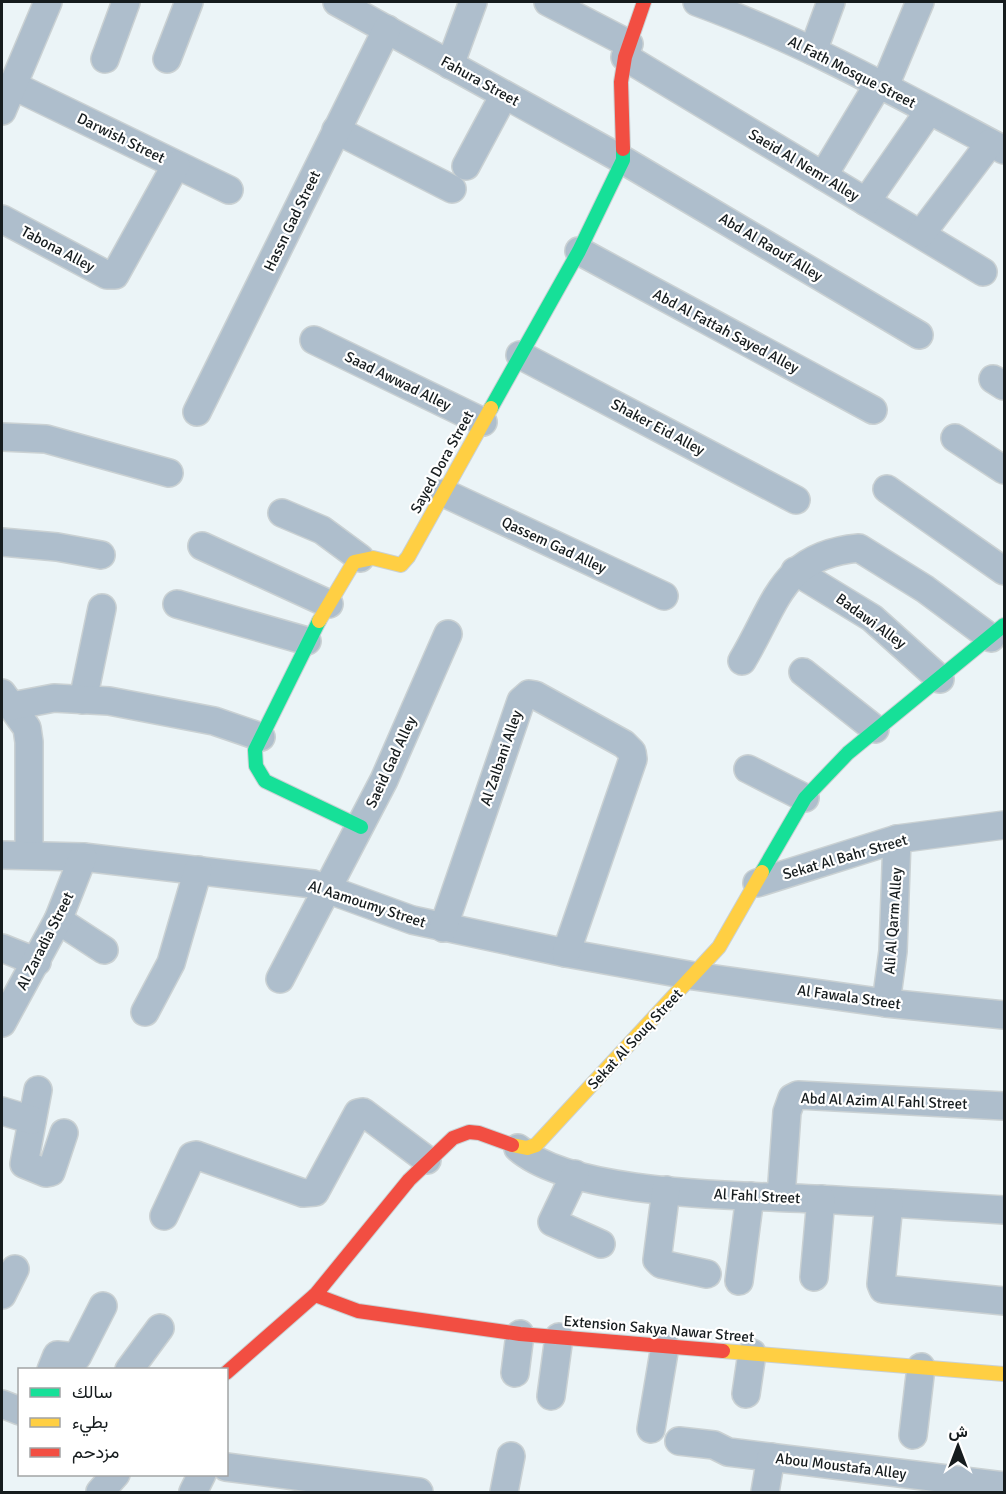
<svg xmlns="http://www.w3.org/2000/svg" width="1006" height="1494" font-family="Signika,Vazirmatn,sans-serif">
  <rect width="100%" height="100%" fill="#ebf4f7"/>
  <g fill="none" stroke-linecap="round" stroke-linejoin="round">
    <g stroke="#cad1d3" stroke-width="30">
      <g id="street">
        <polyline points="337,2 623,160 919,335"/>
        <polyline points="548,2 629,44"/>
        <path d="M 697,2 C 804,41 904,97 1004,150"/>
        <polyline points="813,51 831,2"/>
        <polyline points="625,57 983,272"/>
        <polyline points="105,59 126,2"/>
        <polyline points="167,59 189,2"/>
        <polyline points="450,65 473,2"/>
        <polyline points="12,85 229,190"/>
        <polyline points="884,88 920,2"/>
        <polyline points="2,111 48,2"/>
        <polyline points="336,130 452,189"/>
        <polyline points="466,166 504,95"/>
        <polyline points="823,176 878,85"/>
        <polyline points="866,202 929,111"/>
        <polyline points="2,219 107,275 115,275 176,165"/>
        <polyline points="921,234 990,143"/>
        <polyline points="579,251 873,410"/>
        <polyline points="314,340 483,422"/>
        <polyline points="520,355 796,500"/>
        <polyline points="993,379 1004,386"/>
        <polyline points="197,412 387,29"/>
        <polyline points="2,437 46,439 169,473"/>
        <polyline points="955,438 1004,470"/>
        <polyline points="887,489 1004,571"/>
        <polyline points="444,493 664,596"/>
        <polyline points="282,513 322,530 360,558"/>
        <polyline points="2,542 57,547 101,555"/>
        <polyline points="202,546 329,604"/>
        <polyline points="795,571 872,618 940,679"/>
        <polyline points="177,604 307,641"/>
        <path d="M 742,661 C 777,603 781,555 859,548 L 925,589 L 991,638"/>
        <polyline points="803,672 875,729"/>
        <polyline points="2,693 27,728 29,742 29,854"/>
        <polyline points="83,700 102,608"/>
        <polyline points="12,706 54,698 109,701 214,721 261,737"/>
        <polyline points="748,769 805,798"/>
        <polyline points="2,855 83,857 313,884 412,920 566,953 694,976 886,1003 1004,1015"/>
        <polyline points="757,883 897,839 1004,825"/>
        <polyline points="58,920 104,950"/>
        <polyline points="443,928 521,701 529,694 535,695 624,744 632,752 633,759 566,953"/>
        <polyline points="2,948 37,962"/>
        <polyline points="280,979 384,780 448,634"/>
        <polyline points="886,1003 893,951 897,839"/>
        <polyline points="145,1012 171,963 198,870"/>
        <polyline points="2,1023 58,920 83,857"/>
        <polyline points="38,1090 24,1164 46,1173 51,1172 64,1133"/>
        <polyline points="2,1111 32,1120"/>
        <path d="M 518,1148 C 572,1196 741,1195 814,1199 C 877,1202 941,1206 1004,1210"/>
        <polyline points="575,1174 552,1222 601,1244"/>
        <polyline points="666,1190 657,1260 661,1264 707,1274"/>
        <polyline points="781,1197 787,1112 792,1098 798,1095 1004,1106"/>
        <polyline points="889,1203 881,1284 883,1289 1004,1301"/>
        <polyline points="164,1216 192,1156 196,1155 303,1193 315,1192 358,1113 363,1112 427,1160"/>
        <polyline points="814,1277 821,1199"/>
        <polyline points="739,1281 750,1196"/>
        <polyline points="2,1295 15,1269"/>
        <polyline points="51,1370 57,1355 77,1357 103,1306"/>
        <polyline points="129,1370 160,1328"/>
        <polyline points="515,1373 520,1334"/>
        <polyline points="746,1394 752,1353"/>
        <polyline points="551,1396 559,1337"/>
        <polyline points="2,1404 20,1411"/>
        <polyline points="651,1429 665,1346"/>
        <polyline points="913,1435 921,1367"/>
        <polyline points="679,1441 714,1445 728,1452 1004,1486"/>
        <polyline points="226,1467 419,1492"/>
        <polyline points="100,1492 116,1474"/>
        <polyline points="193,1492 202,1474"/>
        <polyline points="504,1492 511,1456"/>
        <polyline points="765,1492 771,1457"/>
      </g>
    </g>
    <g stroke="#cad1d3" stroke-width="16">
      <g id="fast">
        <polyline points="491,408 579,251 623,160 623,149"/>
        <polyline points="319,621 255,750 256,766 265,781 361,827"/>
        <polyline points="762,872 805,798 848,753 1004,625"/>
      </g>
    </g>
    <g stroke="#cad1d3" stroke-width="16">
      <g id="slow">
        <polyline points="319,621 354,562 373,558 401,565 408,557 491,408"/>
        <polyline points="512,1145 527,1148 536,1145 719,947 762,872"/>
        <polyline points="723,1351 1004,1374"/>
      </g>
    </g>
    <g stroke="#cad1d3" stroke-width="16">
      <g id="jam">
        <polyline points="623,149 621,82 625,57 644,2"/>
        <polyline points="315,1295 358,1311 520,1334 723,1351"/>
        <polyline points="226,1373 316,1294 409,1180 453,1138 469,1132 479,1133 512,1145"/>
      </g>
    </g>
    <use href="#street" stroke="#aebecc" stroke-width="27"/>
    <use href="#fast" stroke="#16e098" stroke-width="14"/>
    <use href="#slow" stroke="#ffcf43" stroke-width="14"/>
    <use href="#jam" stroke="#f24e42" stroke-width="14"/>
  </g>
  <g text-anchor="middle" dominant-baseline="central" stroke-width="4.5" stroke-linejoin="round" paint-order="stroke">
    <g font-size="15" fill="#161c1e" stroke="#fff">
      <text transform="translate(852 72) rotate(27)">Al Fath Mosque Street</text>
      <text transform="translate(480 81) rotate(29)">Fahura Street</text>
      <text transform="translate(121 138) rotate(26)">Darwish Street</text>
      <text transform="translate(804 165) rotate(31)">Saeid Al Nemr Alley</text>
      <text transform="translate(292 221) rotate(-64)">Hassn Gad Street</text>
      <text transform="translate(771 247) rotate(31)">Abd Al Raouf Alley</text>
      <text transform="translate(58 249) rotate(28)">Tabona Alley</text>
      <text transform="translate(726 331) rotate(28)">Abd Al Fattah Sayed Alley</text>
      <text transform="translate(398 381) rotate(26)">Saad Awwad Alley</text>
      <text transform="translate(658 427) rotate(28)">Shaker Eid Alley</text>
      <text transform="translate(442 462) rotate(-61)">Sayed Dora Street</text>
      <text transform="translate(554 545) rotate(25)">Qassem Gad Alley</text>
      <text transform="translate(871 621) rotate(36)">Badawi Alley</text>
      <text transform="translate(501 758) rotate(-71)">Al Zalbani Alley</text>
      <text transform="translate(391 762) rotate(-65)">Saeid Gad Alley</text>
      <text transform="translate(845 857) rotate(-16)">Sekat Al Bahr Street</text>
      <text transform="translate(367 904) rotate(18)">Al Aamoumy Street</text>
      <text transform="translate(893 921) rotate(-86)">Ali Al Qarm Alley</text>
      <text transform="translate(45 941) rotate(-63)">Al Zaradia Street</text>
      <text transform="translate(849 997) rotate(8)">Al Fawala Street</text>
      <text transform="translate(635 1039) rotate(-47)">Sekat Al Souq Street</text>
      <text transform="translate(884 1101) rotate(2)">Abd Al Azim Al Fahl Street</text>
      <text transform="translate(757 1196) rotate(3)">Al Fahl Street</text>
      <text transform="translate(659 1329) rotate(5)">Extension Sakya Nawar Street</text>
      <text transform="translate(841 1466) rotate(7)">Abou Moustafa Alley</text>
    </g>
  </g>
  <rect width="1006" height="1494" fill="none" stroke="#161c1e" stroke-width="6"/>
  <rect x="18" y="1368" width="210" height="108" fill="#ffffff" stroke="#a2a4a5" stroke-width="1.5"/>
  <rect x="30" y="1388" width="30" height="9" fill="#16e098" stroke="#a2a4a5" stroke-width="1.5"/>
  <text x="72" y="1398" font-size="18" fill="#161c1e">سالك</text>
  <rect x="30" y="1418" width="30" height="9" fill="#ffcf43" stroke="#a2a4a5" stroke-width="1.5"/>
  <text x="72" y="1428" font-size="18" fill="#161c1e">بطيء</text>
  <rect x="30" y="1448" width="30" height="9" fill="#f24e42" stroke="#a2a4a5" stroke-width="1.5"/>
  <text x="72" y="1458" font-size="18" fill="#161c1e">مزدحم</text>
  <g transform="translate(958 1446)" stroke="#ffffff" stroke-width="4.5" paint-order="stroke">
  <path d="M0-4.5L10 22L0 15L-10 22Z" fill="#161c1e"/>
  <text y="-9" font-size="16" font-weight="bold" text-anchor="middle" fill="#161c1e">ش</text>
  </g>
</svg>
